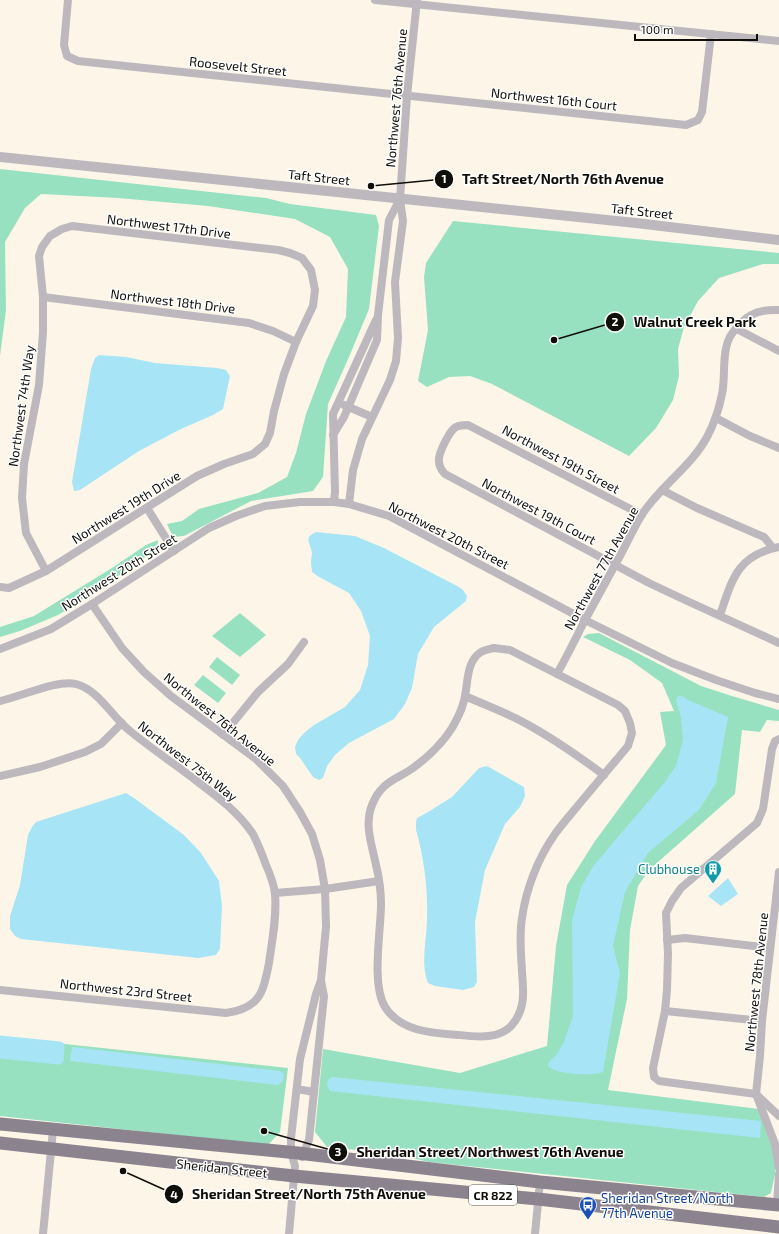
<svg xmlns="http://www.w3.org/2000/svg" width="779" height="1234" font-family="'Exo 2',sans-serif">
  <rect width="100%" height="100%" fill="#fdf6e8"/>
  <g fill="#97e1c0">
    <polygon points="0,169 266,198 290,204 376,215 379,226 369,309 349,357 328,404 323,477 313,491 251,501 184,536 173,537 167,524 182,521 199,509 258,493 287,477 296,453 306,414 326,361 346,317 348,269 330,237 295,219 208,206 118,198 41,194 25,208 5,242 6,310 0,356"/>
    <polygon points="453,221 779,253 779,264 763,264 719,278 698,301 684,327 678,349 679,376 673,400 656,428 629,456 492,384 470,376 449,377 427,387 418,381 428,330 424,277 426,263"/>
    <polygon points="158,540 157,553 145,557 112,580 58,615 20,631 0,637 0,627 34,616 112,568 146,545"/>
    <polygon points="240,613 266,635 240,657 212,636"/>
    <polygon points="599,633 701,686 732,696 779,710 779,721 767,720 760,732 742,730 735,794 649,870 638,886 630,930 627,999 608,1090 759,1109 776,1158 775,1174 771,1193 764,1197 429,1162 395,1154 327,1147 315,1132 323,1049 460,1073 547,1046 556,946 567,885 595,841 666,745 660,712 674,711 662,683 630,660 583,637 588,634"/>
    <polygon points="217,657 240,675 232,685 209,667"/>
    <polygon points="203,675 226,693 218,703 194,685"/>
    <polygon points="0,1037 288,1068 280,1132 268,1145 0,1116"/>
  </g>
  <g fill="#a7e5f6">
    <polygon points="99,355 126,357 155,363 217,368 226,370 230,376 223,409 213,415 181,429 139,451 80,490 74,491 72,482 91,369 95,358"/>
    <path d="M 316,532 L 355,536 L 384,548 L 459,587 L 463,590 L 467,596 L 466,601 L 434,627 L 418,654 L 412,688 L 405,704 L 394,719 L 349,743 L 335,755 L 327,766 L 323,778 L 319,780 L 313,777 L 300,758 L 296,754 L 295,747 L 298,740 L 304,733 L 314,725 L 345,707 L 360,690 L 368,665 L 370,636 L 361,611 L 349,593 L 319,577 L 312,572 C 312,569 311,566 311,562 C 311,559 312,556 312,553 C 310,542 303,538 316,532 Z"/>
    <path d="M 678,696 L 682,696 L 688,700 L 728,717 L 716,783 L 699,810 L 648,853 L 625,892 L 613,946 L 620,973 L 603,1072 C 594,1076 567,1074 557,1071 C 554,1070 551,1068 548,1066 L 549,1062 L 557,1054 L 564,1042 L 573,1016 L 572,921 L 581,887 L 594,865 L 664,783 L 676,766 L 683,740 L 681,718 L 676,700 Z"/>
    <path d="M 487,766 L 524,787 L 525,796 L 520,807 L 505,824 L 485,870 L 475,922 L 477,982 L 474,987 L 463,990 L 435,986 L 428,983 C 420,963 427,939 427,918 C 428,889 424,858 416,830 L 416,822 L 417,818 L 428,812 L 452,797 L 479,768 Z"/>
    <polygon points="126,793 134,798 184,835 201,853 219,881 222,906 220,949 216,955 198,958 21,939 15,936 10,929 10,916 20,885 28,835 32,827 36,822"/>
    <polygon points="728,878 738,894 721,906 708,896"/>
    <polygon points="0,1040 60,1046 59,1060 0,1054"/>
    <polygon points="72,1047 280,1071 284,1074 283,1081 278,1085 70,1061"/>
    <polygon points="332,1077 761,1121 760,1138 330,1091 327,1086 328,1080"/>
  </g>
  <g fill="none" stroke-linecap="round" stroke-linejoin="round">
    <polyline stroke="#a7e5f6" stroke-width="9" points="0,1040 60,1046 59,1060 0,1054"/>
    <g stroke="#bcb8bd" stroke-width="8">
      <polyline points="68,0 64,45 67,56 78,61 686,125 698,120 702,112 711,34"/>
      <polyline points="375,0 779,41"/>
      <polyline points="43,297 249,323 273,331 296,342"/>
      <polyline points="737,329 779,351"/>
      <polyline points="344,405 372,417"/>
      <polyline points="716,418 750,436 779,448"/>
      <polyline points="333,435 344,417 377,340 378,315 389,220 400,199"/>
      <polyline points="662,490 697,508 764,537 773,548"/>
      <polyline points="334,502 335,492 333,414 376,320"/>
      <polyline points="349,504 353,470 362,439 390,380 396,361 398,338 395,282 403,221 400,199 407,96 417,0"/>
      <polyline points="147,508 174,551"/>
      <path d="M 642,515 L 468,425 C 464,425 460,425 456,427 C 451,430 449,435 446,440 C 440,452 434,463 445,474 L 649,583 L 685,600 L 779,643"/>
      <polyline points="0,587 9,588 46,571 197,476 224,464 253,454 265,444 270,433 274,411 284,374 296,342 313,306 315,290 311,270 302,258 290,253 278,250 72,226 62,229 50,236 42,247 39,256 43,297 43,332 39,385 24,464 22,498 26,533 46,571"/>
      <polyline points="92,604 122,648 144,672 171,696 256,759 283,786 300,812 312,834 320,860 325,889 326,927 321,980 316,994 300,1059 291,1138 291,1152 295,1166 289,1234"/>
      <path d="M 720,615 C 732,580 737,555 779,547"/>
      <path d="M 494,648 L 510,650 L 618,705 L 625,711 L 630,723 L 632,733 L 628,746 C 612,765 596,784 580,803 C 572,813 563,823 555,834 C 538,858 526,889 522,918 C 519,936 521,953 522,971 C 523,989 526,1005 515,1021 C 503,1040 478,1037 459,1035 C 433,1033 401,1032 385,1007 C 371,984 381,931 381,904 C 381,891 379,877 376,865 C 372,845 364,825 372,805 C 381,782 394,781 413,768 C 428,757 442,744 452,728 C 456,721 461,712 463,704 C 469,688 464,663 481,652 C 484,650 490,649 494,648 Z"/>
      <polyline points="0,649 51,629 92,604 209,528 236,516 265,506 300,502 334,502 349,504 389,516 585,620 672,663 716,680 755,693 779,699"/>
      <path d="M 557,674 C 567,656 576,638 585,620 C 597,598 609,576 621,554 C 628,541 634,528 641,516 C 659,487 691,467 707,437 C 714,424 719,409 722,394 C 726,376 721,351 731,335 C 744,316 756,309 779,310"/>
      <path d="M 465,696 C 487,706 511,714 532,727 C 557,741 581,758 604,775"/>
      <path d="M 0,701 C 20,697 58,679 76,684 C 99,690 112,717 130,731 C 152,749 176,765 198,782 C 218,797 239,813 253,834 C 258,844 262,854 266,865 C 270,874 274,884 275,894 C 277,917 272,941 269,963 C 263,993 260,1008 226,1013 L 0,990"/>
      <polyline points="223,735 258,692 288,664 304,642"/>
      <polyline points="0,776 40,767 85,752 101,744 122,723"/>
      <polyline points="779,872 762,1021 760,1056 756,1094 775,1144 779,1168"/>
      <polyline points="275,893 325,889 379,881"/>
      <polyline points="667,940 685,938 770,948"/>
      <polyline points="665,1011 762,1021"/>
      <polyline points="297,1089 314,1092"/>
      <polyline points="756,1094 659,1081 654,1077 653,1068 665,1011 667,990 668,954 666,913 672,901 681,888 757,823 763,809 772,749 775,741 779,739"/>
      <polyline points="758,1096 779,1116"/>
      <polyline points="302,1157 309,1140 324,996 321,981"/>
      <polyline points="778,1207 777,1204 779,1174"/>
      <polyline points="43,1234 53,1130"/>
      <polyline points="535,1234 540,1182"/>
    </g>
    <polyline stroke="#bcb8bd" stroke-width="10" points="0,157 636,223 779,240"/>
    <g stroke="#8b838d" stroke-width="13">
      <polyline points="0,1124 298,1153 540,1182 779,1205"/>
      <polyline points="0,1143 294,1176 538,1199 779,1227"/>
    </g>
  </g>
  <defs>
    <g id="building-pin" transform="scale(0.9)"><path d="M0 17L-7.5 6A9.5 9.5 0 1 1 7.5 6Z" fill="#0f9aa8" stroke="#fff"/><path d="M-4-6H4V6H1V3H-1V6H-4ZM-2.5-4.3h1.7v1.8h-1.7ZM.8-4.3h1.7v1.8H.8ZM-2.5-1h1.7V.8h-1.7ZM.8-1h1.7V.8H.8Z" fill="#fff"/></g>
    <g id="bus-pin" transform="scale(0.9)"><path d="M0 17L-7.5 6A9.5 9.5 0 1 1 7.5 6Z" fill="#1a4fb4" stroke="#fff"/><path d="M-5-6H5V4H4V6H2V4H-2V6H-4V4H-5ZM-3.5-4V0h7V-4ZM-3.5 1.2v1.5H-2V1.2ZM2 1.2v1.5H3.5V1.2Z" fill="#fff"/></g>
  </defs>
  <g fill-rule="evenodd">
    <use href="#building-pin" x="713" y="869"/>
    <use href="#bus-pin" x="588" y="1205"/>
  </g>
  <g text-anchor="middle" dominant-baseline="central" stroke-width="3" stroke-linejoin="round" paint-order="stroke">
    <rect fill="#fff" stroke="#585653" stroke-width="1" x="469" y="1185" width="48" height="20" rx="3"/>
    <g font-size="12" font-weight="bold" fill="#100e09">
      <text x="493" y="1195">CR 822</text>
    </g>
    <g font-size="13" fill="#100e09" stroke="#fff">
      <text transform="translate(238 66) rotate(6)">Roosevelt Street</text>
      <text transform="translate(396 98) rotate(-85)">Northwest 76th Avenue</text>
      <text transform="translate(554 99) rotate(6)">Northwest 16th Court</text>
      <text transform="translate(319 177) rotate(6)">Taft Street</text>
      <text transform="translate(642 211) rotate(6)">Taft Street</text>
      <text transform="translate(169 226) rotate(7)">Northwest 17th Drive</text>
      <text transform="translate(173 301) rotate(7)">Northwest 18th Drive</text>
      <text transform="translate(21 406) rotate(-82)">Northwest 74th Way</text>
      <text transform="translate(561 459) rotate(28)">Northwest 19th Street</text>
      <text transform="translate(126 507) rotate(-32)">Northwest 19th Drive</text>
      <text transform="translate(539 511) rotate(28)">Northwest 19th Court</text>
      <text transform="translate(449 535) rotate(27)">Northwest 20th Street</text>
      <text transform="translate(601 568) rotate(-61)">Northwest 77th Avenue</text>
      <text transform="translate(119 572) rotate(-32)">Northwest 20th Street</text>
      <text transform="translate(220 719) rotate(39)">Northwest 76th Avenue</text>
      <text transform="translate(188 761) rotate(38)">Northwest 75th Way</text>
      <text transform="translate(756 982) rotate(-84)">Northwest 78th Avenue</text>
      <text transform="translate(126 990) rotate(6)">Northwest 23rd Street</text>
      <text transform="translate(222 1168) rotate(6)">Sheridan Street</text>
    </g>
    <g font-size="13" fill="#0d838f" stroke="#fff" text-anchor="end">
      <text x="700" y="869">Clubhouse</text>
    </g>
    <g font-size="13" fill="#164399" stroke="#fff" text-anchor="start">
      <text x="601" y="1198">Sheridan Street/North<tspan x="601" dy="15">77th Avenue</tspan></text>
    </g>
  </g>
  <path fill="none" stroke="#100e09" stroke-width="1.5" d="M371 186L444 179M554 340L615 322M264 1131L338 1152M123 1171L174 1194"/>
  <g fill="#100e09" stroke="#fff" stroke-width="1.5">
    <circle cx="371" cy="186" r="4"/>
    <circle cx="554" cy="340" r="4"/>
    <circle cx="264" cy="1131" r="4"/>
    <circle cx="123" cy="1171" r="4"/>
    <circle cx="444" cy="179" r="10"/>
    <circle cx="615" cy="322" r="10"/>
    <circle cx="338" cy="1152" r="10"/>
    <circle cx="174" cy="1194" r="10"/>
  </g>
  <g font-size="12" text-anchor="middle" font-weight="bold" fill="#fff">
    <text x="444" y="183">1</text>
    <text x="615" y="326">2</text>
    <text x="338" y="1156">3</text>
    <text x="174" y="1199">4</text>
  </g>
  <g font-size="14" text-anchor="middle" font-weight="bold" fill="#100e09" stroke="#fff" stroke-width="3" stroke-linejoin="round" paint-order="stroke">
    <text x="563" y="184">Taft Street/North 76th Avenue</text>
    <text x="695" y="327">Walnut Creek Park</text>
    <text x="490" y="1157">Sheridan Street/Northwest 76th Avenue</text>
    <text x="309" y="1199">Sheridan Street/North 75th Avenue</text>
  </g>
  <path d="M635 34v6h122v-6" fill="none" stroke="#100e09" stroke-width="2"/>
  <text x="641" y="34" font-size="12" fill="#100e09" stroke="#ffffff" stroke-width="3" paint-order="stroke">100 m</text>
</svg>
